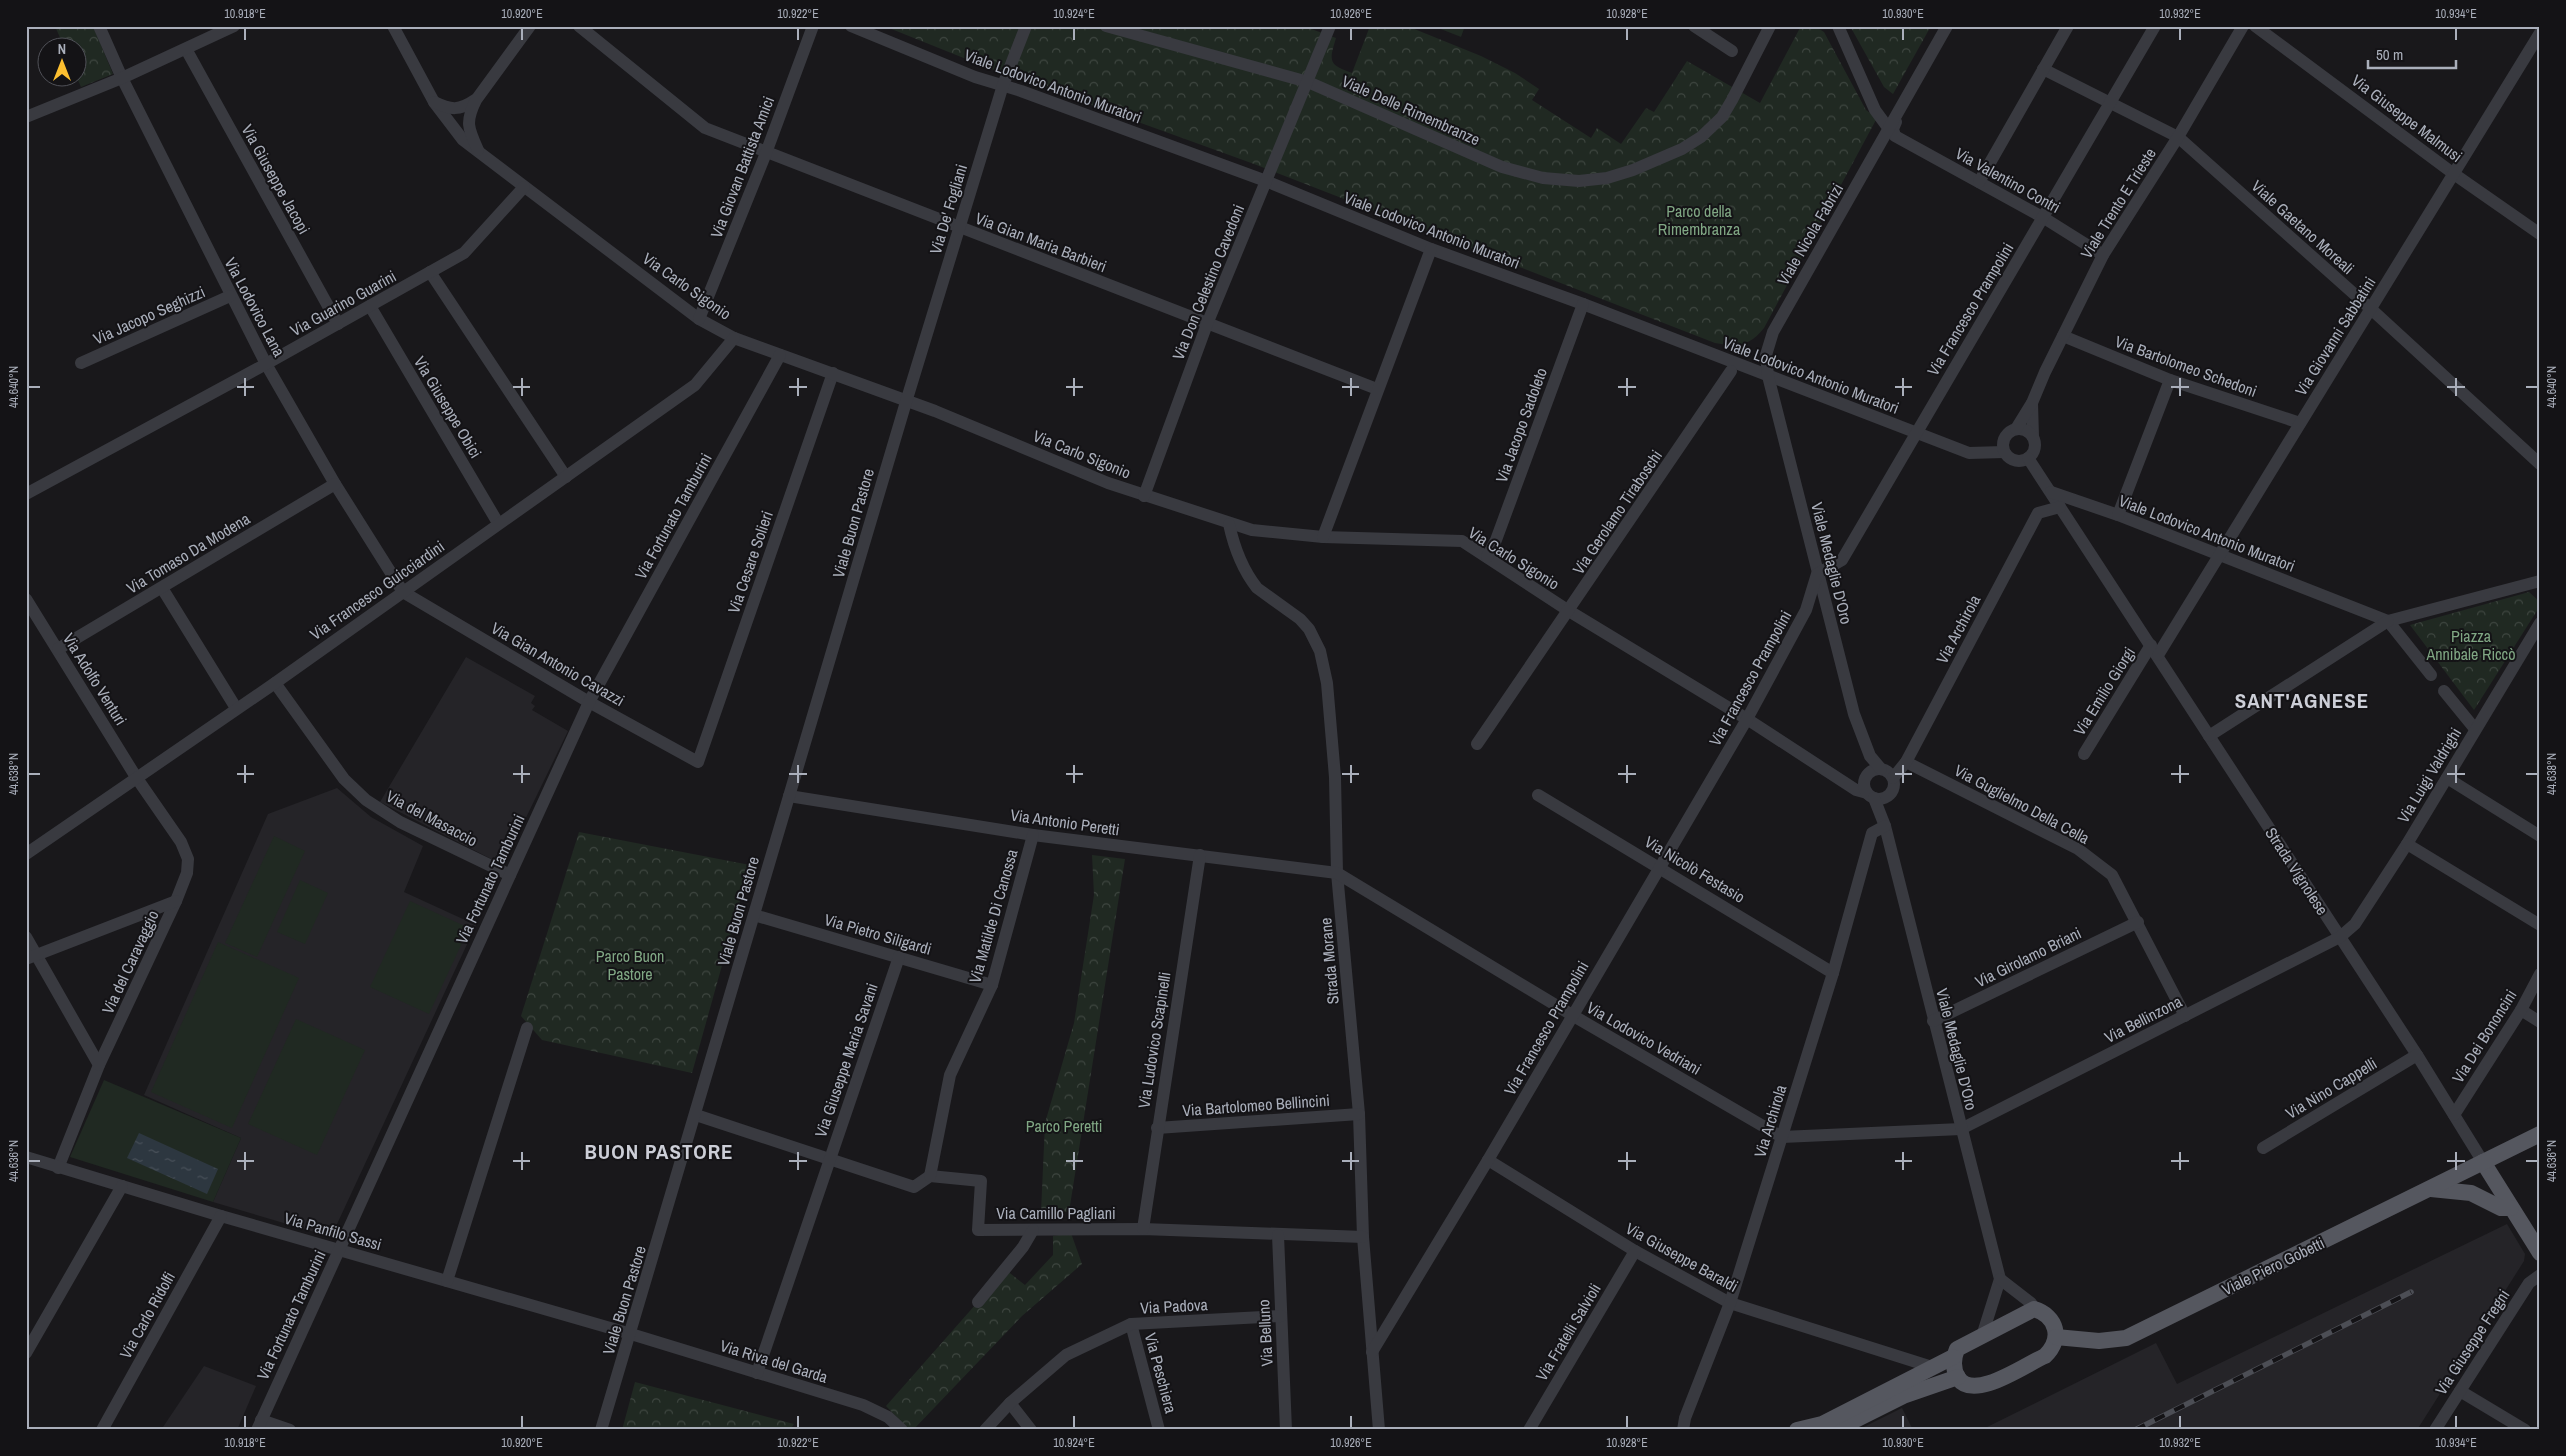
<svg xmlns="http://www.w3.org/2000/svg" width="2566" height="1456" font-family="'Archivo Narrow',sans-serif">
  <defs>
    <pattern id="park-crowns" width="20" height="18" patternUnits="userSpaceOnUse" patternTransform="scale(1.25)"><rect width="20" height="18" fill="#202922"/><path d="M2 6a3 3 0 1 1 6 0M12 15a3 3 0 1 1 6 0" fill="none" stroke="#3e4640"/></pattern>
    <pattern id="water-ripples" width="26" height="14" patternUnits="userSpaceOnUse" patternTransform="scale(1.25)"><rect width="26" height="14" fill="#2d3740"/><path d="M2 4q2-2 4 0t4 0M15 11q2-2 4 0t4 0" fill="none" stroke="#49515a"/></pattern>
  </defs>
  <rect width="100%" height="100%" fill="#19181b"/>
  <g fill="#252428">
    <polygon points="466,657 535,696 531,703 535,706 532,710 568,731 503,865 380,802"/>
    <polygon points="337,788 371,817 423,846 404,892 476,925 331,1237 213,1202 241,1138 144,1095 268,814"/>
    <polygon points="2507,1224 2525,1254 2524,1261 2417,1430 1981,1430 2156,1343 2177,1384"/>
    <polygon points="204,1366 256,1386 237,1430 161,1430"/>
    <polygon points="1902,1408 1913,1430 1858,1430"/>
  </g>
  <g fill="url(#park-crowns)">
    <polygon points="55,26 93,26 113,74 81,87 77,78 78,48 64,47"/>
    <path d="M 884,26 L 1303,26 L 1336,38 C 1329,61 1328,65 1352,73 L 1370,26 L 1407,26 L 1481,56 L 1515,73 L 1539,89 L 1532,100 L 1591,138 L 1597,128 L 1621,144 L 1646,108 L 1654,112 L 1687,61 L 1760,103 L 1801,26 L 1816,27 L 1824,32 L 1866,110 L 1877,118 L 1764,328 C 1750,346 1737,347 1715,343 L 1254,164 L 986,67 Z"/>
    <polygon points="1850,26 1931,26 1893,94 1884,87"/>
    <polygon points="2529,592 2540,602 2540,606 2474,710 2410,625"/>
    <polygon points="579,832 750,865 692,1073 542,1040 521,1016"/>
    <polygon points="1092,855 1125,859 1069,1212 1041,1212 1045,1123 1074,1023 1094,895"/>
    <polygon points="1071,1233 1082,1264 1022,1316 913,1430 909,1430 886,1406 1006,1270 1025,1285 1053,1255 1053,1236"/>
    <polygon points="635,1382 794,1424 790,1430 622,1430"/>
  </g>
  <g fill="#202922">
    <polygon points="1433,26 1465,26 1461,37"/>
    <polygon points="274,836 305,851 257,957 225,943"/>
    <polygon points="300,880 328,893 305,944 277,932"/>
    <polygon points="410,901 469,928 429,1014 370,987"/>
    <polygon points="218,942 299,978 232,1128 151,1092"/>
    <polygon points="296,1019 365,1050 317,1155 248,1124"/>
    <polygon points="104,1080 241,1138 213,1202 70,1157"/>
  </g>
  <polygon fill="url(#water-ripples)" points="139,1133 218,1169 207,1194 127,1158"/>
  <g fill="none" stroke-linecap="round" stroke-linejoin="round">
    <g stroke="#393a40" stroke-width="12">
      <polyline points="99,26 122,78 266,364 335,484 403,592 589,702 698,762 833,373"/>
      <polyline points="393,26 434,102 463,140 699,319 734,338 935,411 1108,483 1252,530 1323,537 1462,541 1569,611 1747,719 1856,790 1867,793"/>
      <polyline points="579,26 705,128 1377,389"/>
      <polyline points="851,26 975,77 1021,91 1266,181 1431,249 1583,304 1969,453 2004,452"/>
      <polyline points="1106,26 1308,82 1502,167 1543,178 1579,181 1607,178 1633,170 1682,149 1701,137 1722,117 1732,100 1770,26"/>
      <polyline points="1694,26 1732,51"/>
      <polyline points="1838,26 1875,110 1886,125 1894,122"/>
      <polyline points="2255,26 2454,174 2540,234"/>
      <polyline points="186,49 338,324"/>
      <polyline points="2043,69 2178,137 2371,309 2540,464"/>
      <path d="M 434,102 C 451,110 459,111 475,100"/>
      <polyline points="26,117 122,78 234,26"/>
      <polyline points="1896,122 1893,129 1895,136 2044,218 2103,255"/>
      <path d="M 478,150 C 468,128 465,122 476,100 L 530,26"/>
      <polyline points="1979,182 2068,26"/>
      <polyline points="430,272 566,477"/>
      <polyline points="370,306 498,523"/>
      <polyline points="699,319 766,153 813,26"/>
      <polyline points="2063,336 2170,380 2300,423"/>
      <polyline points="81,363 230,296"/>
      <polyline points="2032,403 2033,437"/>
      <circle cx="2019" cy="445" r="16"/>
      <polyline points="2016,429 2032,403 2045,372 2103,255 2178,137 2243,26"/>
      <polyline points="2028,458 2417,1055 2483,1162"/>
      <polyline points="2051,492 2118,515 2388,621"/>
      <polyline points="26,494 266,364 464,253 524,187"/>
      <polyline points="1144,496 1207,324 1330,26"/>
      <polyline points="2118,515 2170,380"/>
      <path d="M 1229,524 C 1234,547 1242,569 1257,588 L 1300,619 L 1309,629 L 1320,651 L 1327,683 L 1335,777 L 1337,873 L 1359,1114 L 1363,1237 L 1379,1430"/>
      <polyline points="1323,537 1431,249"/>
      <polyline points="1487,557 1496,540 1583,304"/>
      <polyline points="162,588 236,708"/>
      <polyline points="26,599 136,777 181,842 188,859 187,873 176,901 99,1065 58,1168"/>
      <polyline points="58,649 335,484"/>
      <polyline points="2158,655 2540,33"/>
      <polyline points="2431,675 2388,621 2540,581"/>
      <polyline points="275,683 344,779 366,800 400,822 510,875"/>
      <polyline points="2444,691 2475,729"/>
      <polyline points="2209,736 2388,621"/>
      <polyline points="1477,744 1731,371"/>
      <polyline points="2084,754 2151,645"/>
      <polyline points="1906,762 2078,849 2112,875 2185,1016"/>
      <circle cx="1879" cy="784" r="15"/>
      <polyline points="1881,769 1870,756 1854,714 1768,376 1766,355 1773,332 1947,26"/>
      <polyline points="1893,778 1906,762 2038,513 2060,507"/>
      <polyline points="2447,778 2540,836"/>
      <polyline points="1538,795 1833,973"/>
      <polyline points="789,796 1033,835 1337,873 1572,1015 1782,1137 1961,1129 2340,937 2355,924 2407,844 2540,623"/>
      <polyline points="1874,798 1885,826 2000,1279 1983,1333"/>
      <polyline points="2407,844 2540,925"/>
      <polyline points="26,854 275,683 695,385 734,338"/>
      <polyline points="754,915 992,985"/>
      <polyline points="26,937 99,1065"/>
      <polyline points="26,959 176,901"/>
      <polyline points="2521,1010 2540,1022"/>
      <polyline points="1933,1021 2138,922"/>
      <polyline points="696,1115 914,1187 930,1176 981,1181 978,1230 1143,1229 1363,1237"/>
      <polyline points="2454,1115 2521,1010 2540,974"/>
      <polyline points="1157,1128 1359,1114"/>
      <polyline points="2263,1148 2417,1055"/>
      <polyline points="26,1157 221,1216 631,1334 863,1405 888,1417 902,1430"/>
      <polyline points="1488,1160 1635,1251 1730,1303 1932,1367"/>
      <polyline points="930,1176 950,1075 992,985 1033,835"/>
      <polyline points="1143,1229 1200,855"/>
      <polyline points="1278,1235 1286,1430"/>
      <polyline points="2000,1279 2031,1303 2034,1309"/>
      <polyline points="447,1281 527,1028"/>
      <polyline points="978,1302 1023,1247 1033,1230"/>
      <polyline points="1131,1324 1159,1430"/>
      <polyline points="1372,1352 1488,1160 1747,719 1806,610 1817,574 1842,560 2155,26"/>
      <polyline points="26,1353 122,1186"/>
      <polyline points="757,1373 899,957"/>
      <polyline points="2460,1391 2525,1430"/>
      <polyline points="1010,1403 1031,1430"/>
      <polyline points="261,1420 290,1430"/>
      <polyline points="102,1430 221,1216"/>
      <polyline points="257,1430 589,702 780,355"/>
      <polyline points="601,1430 906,402 1003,85 1026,26"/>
      <polyline points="985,1430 1010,1403 1066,1355 1131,1324 1281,1316"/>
      <polyline points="1529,1430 1635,1251"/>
      <polyline points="1683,1430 1685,1418 1730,1303 1833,973 1872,833 1885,826"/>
      <polyline points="2435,1430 2529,1283 2540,1275"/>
    </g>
    <g stroke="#55575f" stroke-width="16">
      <polyline points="2483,1162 2540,1253"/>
      <polyline points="2431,1189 2471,1193 2501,1208 2511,1208"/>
      <path d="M 2034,1309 C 2057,1316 2063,1339 2045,1356 C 2026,1364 1974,1402 1958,1378 C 1952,1368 1953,1359 1957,1349 Z"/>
      <polyline points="2056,1337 2099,1341 2126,1338 2540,1134"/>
      <polyline points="1839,1428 1903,1396 1958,1377"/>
      <polyline points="1797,1430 1822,1424 1953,1357"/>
    </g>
    <g stroke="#4c4e55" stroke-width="5.5">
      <polyline id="rail" points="2135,1430 2411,1292"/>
    </g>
    <use href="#rail" stroke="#141316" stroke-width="4" stroke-dasharray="11" stroke-linecap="butt"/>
  </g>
  <path fill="none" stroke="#aaafbb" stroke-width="2" d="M 245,28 L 245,40M 522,28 L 522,40M 798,28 L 798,40M 1074,28 L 1074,40M 1351,28 L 1351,40M 1627,28 L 1627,40M 1903,28 L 1903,40M 2180,28 L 2180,40M 2456,28 L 2456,40M 245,378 L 245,396M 522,378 L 522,396M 798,378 L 798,396M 1074,378 L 1074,396M 1351,378 L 1351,396M 1627,378 L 1627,396M 1903,378 L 1903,396M 2180,378 L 2180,396M 2456,378 L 2456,396M 28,387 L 40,387M 237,387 L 254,387M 513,387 L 530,387M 789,387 L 807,387M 1066,387 L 1083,387M 1342,387 L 1359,387M 1618,387 L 1636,387M 1895,387 L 1912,387M 2171,387 L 2189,387M 2447,387 L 2465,387M 2526,387 L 2538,387M 245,765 L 245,783M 522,765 L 522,783M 798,765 L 798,783M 1074,765 L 1074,783M 1351,765 L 1351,783M 1627,765 L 1627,783M 1903,765 L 1903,783M 2180,765 L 2180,783M 2456,765 L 2456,783M 28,774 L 40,774M 237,774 L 254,774M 513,774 L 530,774M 789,774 L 807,774M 1066,774 L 1083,774M 1342,774 L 1359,774M 1618,774 L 1636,774M 1895,774 L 1912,774M 2171,774 L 2189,774M 2447,774 L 2465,774M 2526,774 L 2538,774M 245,1152 L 245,1170M 522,1152 L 522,1170M 798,1152 L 798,1170M 1074,1152 L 1074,1170M 1351,1152 L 1351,1170M 1627,1152 L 1627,1170M 1903,1152 L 1903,1170M 2180,1152 L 2180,1170M 2456,1152 L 2456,1170M 28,1161 L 40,1161M 237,1161 L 254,1161M 513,1161 L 530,1161M 789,1161 L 807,1161M 1066,1161 L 1083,1161M 1342,1161 L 1359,1161M 1618,1161 L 1636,1161M 1895,1161 L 1912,1161M 2171,1161 L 2189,1161M 2447,1161 L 2465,1161M 2526,1161 L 2538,1161M 245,1416 L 245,1428M 522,1416 L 522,1428M 798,1416 L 798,1428M 1074,1416 L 1074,1428M 1351,1416 L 1351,1428M 1627,1416 L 1627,1428M 1903,1416 L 1903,1428M 2180,1416 L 2180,1428M 2456,1416 L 2456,1428"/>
  <g text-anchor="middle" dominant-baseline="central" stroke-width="4" stroke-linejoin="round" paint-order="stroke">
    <g font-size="16" fill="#aaafbb" stroke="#141316">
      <text transform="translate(1053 86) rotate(20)">Viale Lodovico Antonio Muratori</text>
      <text transform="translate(1411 110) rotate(24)">Viale Delle Rimembranze</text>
      <text transform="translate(2407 118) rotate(37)">Via Giuseppe Malmusi</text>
      <text transform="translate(742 167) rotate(-69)">Via Giovan Battista Amici</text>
      <text transform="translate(276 179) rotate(61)">Via Giuseppe Jacopi</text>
      <text transform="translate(2008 180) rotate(29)">Via Valentino Contri</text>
      <text transform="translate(2118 203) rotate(-58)">Viale Trento E Trieste</text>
      <text transform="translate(948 209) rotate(-73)">Via De' Fogliani</text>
      <text transform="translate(2303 227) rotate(42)">Viale Gaetano Moreali</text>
      <text transform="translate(1432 230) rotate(21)">Viale Lodovico Antonio Muratori</text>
      <text transform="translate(1810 234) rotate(-60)">Viale Nicola Fabrizi</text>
      <text transform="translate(1041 242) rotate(21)">Via Gian Maria Barbieri</text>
      <text transform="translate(1208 282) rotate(-68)">Via Don Celestino Cavedoni</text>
      <text transform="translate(687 286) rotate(35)">Via Carlo Sigonio</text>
      <text transform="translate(343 303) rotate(-29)">Via Guarino Guarini</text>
      <text transform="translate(255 307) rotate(62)">Via Lodovico Lana</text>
      <text transform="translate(1970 309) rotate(-59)">Via Francesco Prampolini</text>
      <text transform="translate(149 315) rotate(-24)">Via Jacopo Seghizzi</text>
      <text transform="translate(2335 336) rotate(-58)">Via Giovanni Sabbatini</text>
      <text transform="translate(2186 366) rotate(20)">Via Bartolomeo Schedoni</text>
      <text transform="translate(1811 375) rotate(21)">Viale Lodovico Antonio Muratori</text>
      <text transform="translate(448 407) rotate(59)">Via Giuseppe Obici</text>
      <text transform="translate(1521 425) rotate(-70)">Via Jacopo Sadoleto</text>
      <text transform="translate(1082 454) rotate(22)">Via Carlo Sigonio</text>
      <text transform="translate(1617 512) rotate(-56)">Via Gerolamo Tiraboschi</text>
      <text transform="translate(673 516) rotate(-61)">Via Fortunato Tamburini</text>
      <text transform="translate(853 523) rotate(-74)">Viale Buon Pastore</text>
      <text transform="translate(2207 533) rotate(21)">Viale Lodovico Antonio Muratori</text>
      <text transform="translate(188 553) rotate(-31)">Via Tomaso Da Modena</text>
      <text transform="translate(1514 558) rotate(32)">Via Carlo Sigonio</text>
      <text transform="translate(750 562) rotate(-71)">Via Cesare Solieri</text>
      <text transform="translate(1832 563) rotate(76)">Viale Medaglie D'Oro</text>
      <text transform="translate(377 590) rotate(-35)">Via Francesco Guicciardini</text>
      <text transform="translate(1958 629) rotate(-62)">Via Archirola</text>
      <text transform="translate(558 664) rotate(30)">Via Gian Antonio Cavazzi</text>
      <text transform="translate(1750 678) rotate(-61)">Via Francesco Prampolini</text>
      <text transform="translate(95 679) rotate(58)">Via Adolfo Venturi</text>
      <text transform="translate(2104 691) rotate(-58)">Via Emilio Giorgi</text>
      <text transform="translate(2429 775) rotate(-59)">Via Luigi Valdrighi</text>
      <text transform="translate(2022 804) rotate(28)">Via Guglielmo Della Cella</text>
      <text transform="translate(432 818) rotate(28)">Via del Masaccio</text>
      <text transform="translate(1065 822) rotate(8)">Via Antonio Peretti</text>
      <text transform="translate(1695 869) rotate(31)">Via Nicolò Festasio</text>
      <text transform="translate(2297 871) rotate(57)">Strada Vignolese</text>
      <text transform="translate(490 879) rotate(-65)">Via Fortunato Tamburini</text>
      <text transform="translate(738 911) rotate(-74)">Viale Buon Pastore</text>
      <text transform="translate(993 916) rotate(-74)">Via Matilde Di Canossa</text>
      <text transform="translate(878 934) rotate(16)">Via Pietro Siligardi</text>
      <text transform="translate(2028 957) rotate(-26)">Via Girolamo Briani</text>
      <text transform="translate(1329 961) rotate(-95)">Strada Morane</text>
      <text transform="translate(130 962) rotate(-65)">Via del Caravaggio</text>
      <text transform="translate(2143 1019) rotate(-27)">Via Bellinzona</text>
      <text transform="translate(1546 1028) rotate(-60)">Via Francesco Prampolini</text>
      <text transform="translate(2484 1036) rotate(-58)">Via Dei Bononcini</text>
      <text transform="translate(1644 1038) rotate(30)">Via Lodovico Vedriani</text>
      <text transform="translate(1154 1040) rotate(-81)">Via Ludovico Scapinelli</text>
      <text transform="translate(1957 1049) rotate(76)">Viale Medaglie D'Oro</text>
      <text transform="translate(846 1060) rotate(-71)">Via Giuseppe Maria Savani</text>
      <text transform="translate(2331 1088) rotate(-31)">Via Nino Cappelli</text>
      <text transform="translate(1256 1105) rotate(-4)">Via Bartolomeo Bellincini</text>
      <text transform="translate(1770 1121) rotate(-73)">Via Archirola</text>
      <text x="1056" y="1213">Via Camillo Pagliani</text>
      <text transform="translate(333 1231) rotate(16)">Via Panfilo Sassi</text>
      <text transform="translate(1682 1257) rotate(29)">Via Giuseppe Baraldi</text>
      <text transform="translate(2273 1266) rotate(-26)">Viale Piero Gobetti</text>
      <text transform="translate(624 1300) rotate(-73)">Viale Buon Pastore</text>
      <text transform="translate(1174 1306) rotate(-3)">Via Padova</text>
      <text transform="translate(147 1315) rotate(-61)">Via Carlo Ridolfi</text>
      <text transform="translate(291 1315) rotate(-65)">Via Fortunato Tamburini</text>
      <text transform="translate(1568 1332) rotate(-59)">Via Fratelli Salvioli</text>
      <text transform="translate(1265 1333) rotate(-93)">Via Belluno</text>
      <text transform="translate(2472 1342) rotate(-57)">Via Giuseppe Fregni</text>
      <text transform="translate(774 1361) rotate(17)">Via Riva del Garda</text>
      <text transform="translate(1161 1373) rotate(75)">Via Peschiera</text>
    </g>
    <g font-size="16" fill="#80a784" stroke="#141316">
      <text x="1699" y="211">Parco della<tspan x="1699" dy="18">Rimembranza</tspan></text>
      <text x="2471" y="636">Piazza<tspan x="2471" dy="18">Annibale Riccò</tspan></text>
      <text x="630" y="956">Parco Buon<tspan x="630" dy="18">Pastore</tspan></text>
      <text x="1064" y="1126">Parco Peretti</text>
    </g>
    <g font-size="21" font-weight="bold" letter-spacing="1" fill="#ccced7" stroke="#141316">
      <text x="2302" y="700">SANT'AGNESE</text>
      <text x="659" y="1151">BUON PASTORE</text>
    </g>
  </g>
  <rect width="2566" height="1456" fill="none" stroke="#141316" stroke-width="55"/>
  <g transform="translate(62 62)"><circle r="24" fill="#141316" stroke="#505158"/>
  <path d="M0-4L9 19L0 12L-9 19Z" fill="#fcbf30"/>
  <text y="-8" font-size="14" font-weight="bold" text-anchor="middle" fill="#aaafbb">N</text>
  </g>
  <path d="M2368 60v8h88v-8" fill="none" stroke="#aaafbb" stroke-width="2.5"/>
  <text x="2376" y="60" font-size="15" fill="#aaafbb" stroke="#141316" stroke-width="4" paint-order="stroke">50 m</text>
  <rect x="28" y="28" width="2510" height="1400" fill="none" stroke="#aaafbb" stroke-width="2"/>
  <g font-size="12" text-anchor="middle" fill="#aaafbb">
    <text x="245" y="18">10.918°E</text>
    <text x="522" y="18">10.920°E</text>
    <text x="798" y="18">10.922°E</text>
    <text x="1074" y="18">10.924°E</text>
    <text x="1351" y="18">10.926°E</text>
    <text x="1627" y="18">10.928°E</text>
    <text x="1903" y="18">10.930°E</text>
    <text x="2180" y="18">10.932°E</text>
    <text x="2456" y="18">10.934°E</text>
    <text transform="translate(14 387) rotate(-90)" y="4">44.640°N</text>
    <text transform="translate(2552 387) rotate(-90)" y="4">44.640°N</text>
    <text transform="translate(14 774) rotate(-90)" y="4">44.638°N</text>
    <text transform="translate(2552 774) rotate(-90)" y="4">44.638°N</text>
    <text transform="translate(14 1161) rotate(-90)" y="4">44.636°N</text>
    <text transform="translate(2552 1161) rotate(-90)" y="4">44.636°N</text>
    <text x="245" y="1447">10.918°E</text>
    <text x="522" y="1447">10.920°E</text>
    <text x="798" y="1447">10.922°E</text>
    <text x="1074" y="1447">10.924°E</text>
    <text x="1351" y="1447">10.926°E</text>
    <text x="1627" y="1447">10.928°E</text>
    <text x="1903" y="1447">10.930°E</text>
    <text x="2180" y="1447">10.932°E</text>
    <text x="2456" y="1447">10.934°E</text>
  </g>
</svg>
